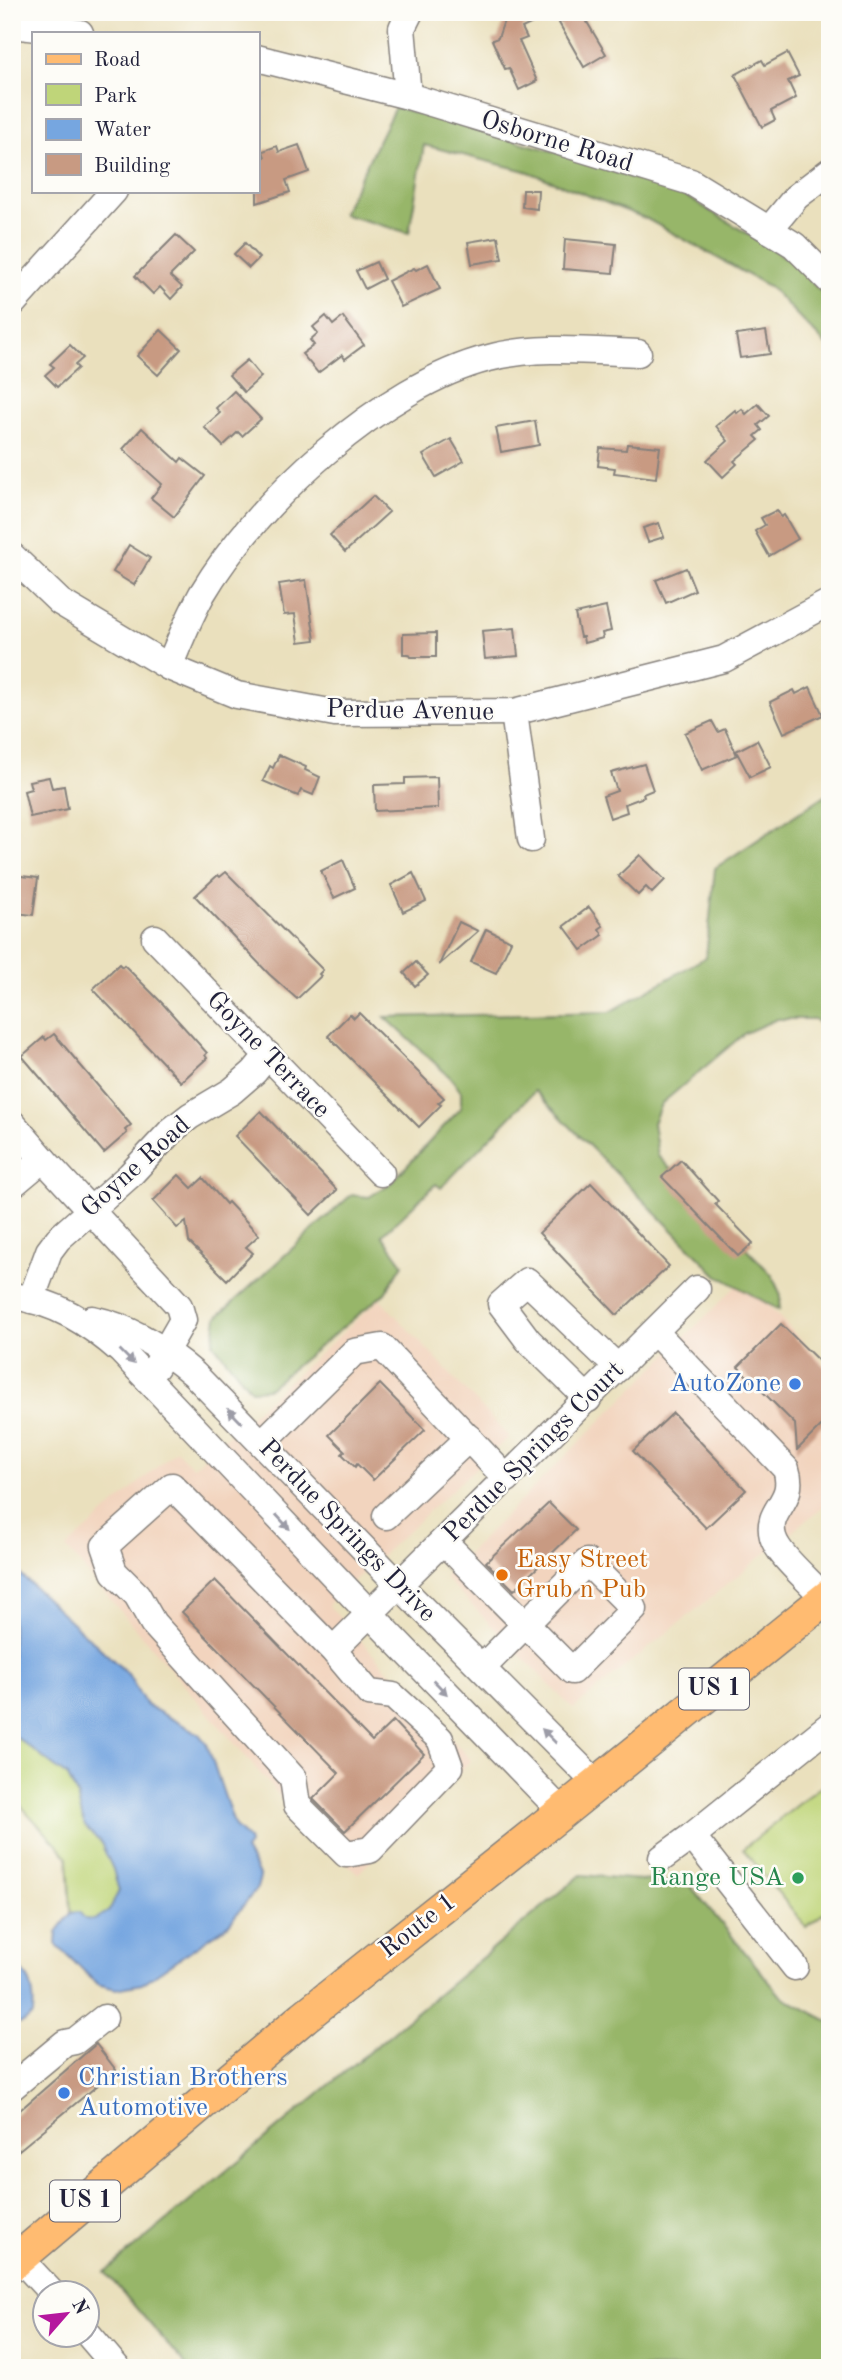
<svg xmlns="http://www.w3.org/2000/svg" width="842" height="2380" font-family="'Old Standard TT',serif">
  <rect width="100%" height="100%" fill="#fdfcf7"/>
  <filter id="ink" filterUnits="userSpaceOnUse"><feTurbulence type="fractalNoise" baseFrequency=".0143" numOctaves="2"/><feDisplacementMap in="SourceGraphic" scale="14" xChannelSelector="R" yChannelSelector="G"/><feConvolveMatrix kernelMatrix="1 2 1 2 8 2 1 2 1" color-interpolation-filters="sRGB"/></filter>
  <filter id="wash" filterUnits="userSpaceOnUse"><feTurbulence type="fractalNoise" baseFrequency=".00686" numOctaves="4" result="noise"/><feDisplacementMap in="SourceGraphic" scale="28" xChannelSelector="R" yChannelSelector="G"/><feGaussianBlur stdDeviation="1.57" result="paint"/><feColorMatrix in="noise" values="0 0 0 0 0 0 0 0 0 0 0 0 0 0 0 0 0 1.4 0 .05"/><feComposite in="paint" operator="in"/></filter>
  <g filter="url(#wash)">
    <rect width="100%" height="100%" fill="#eae0bd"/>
    <g fill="#f2d4be">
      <polygon points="743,1279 830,1370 830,1501 573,1709 444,1577"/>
      <polygon points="380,1299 509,1437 328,1605 471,1760 358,1874 291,1809 66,1548 176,1450 193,1467"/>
    </g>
    <g fill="#bfd579" stroke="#707c5a" stroke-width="2">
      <polygon points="12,1734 68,1777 77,1795 84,1825 101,1843 113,1869 119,1891 109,1911 94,1921 85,1919 79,1912 71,1913 68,1857 12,1796"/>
      <polygon points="830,1779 830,1908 806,1927 743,1849"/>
    </g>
    <g fill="#97b669" stroke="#5c6c52" stroke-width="2">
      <polygon points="395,107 556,152 686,196 792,261 830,301 830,349 770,287 647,219 529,172 424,145 409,233 342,214"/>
      <polygon points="830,792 830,1033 814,1019 777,1019 745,1033 661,1104 653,1123 658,1156 772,1275 781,1296 779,1310 717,1275 535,1091 441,1188 436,1184 382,1235 403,1264 385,1293 267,1389 251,1390 213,1343 217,1317 351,1195 369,1197 391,1183 461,1108 461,1092 451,1078 385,1017 610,1012 706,957 715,868"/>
      <polygon points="581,1875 689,1884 781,1996 830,2022 830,2368 188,2368 105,2272"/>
    </g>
    <g fill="#76a6e0" stroke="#4c648e" stroke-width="2">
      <polygon points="12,1567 128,1674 146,1705 198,1733 207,1744 235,1827 248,1839 249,1845 245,1850 260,1877 257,1888 228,1925 142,1984 116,1989 97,1984 56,1944 57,1932 71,1913 79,1912 85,1919 94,1920 109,1911 119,1891 113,1869 101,1843 84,1825 77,1795 68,1777 12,1734"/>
      <path d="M 12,1964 C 33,1973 35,1995 33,2015 L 23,2023 L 12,2025 Z"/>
    </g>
    <g id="blocks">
      <g fill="#c89a82">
        <polygon points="507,12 556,12 522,28 527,38 519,41 537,81 519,90 509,68 505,69 492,40 498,38"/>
        <polygon points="578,12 581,12 606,54 584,67 559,23"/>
        <polygon points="787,53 799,76 788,81 796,98 771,111 775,120 762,127 735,75 762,60 765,65"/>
        <polygon points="299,145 309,172 286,180 290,192 257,203 257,160 265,157 263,151 277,146 279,152"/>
        <polygon points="523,190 538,190 537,209 522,207"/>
        <polygon points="176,235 194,252 170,276 182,287 171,299 160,287 153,294 135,276"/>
        <polygon points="498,237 502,259 472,264 468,242"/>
        <polygon points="565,239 616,244 613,273 563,269"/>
        <polygon points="245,243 259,258 249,268 234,254"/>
        <polygon points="376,262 384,279 365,289 356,271"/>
        <polygon points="428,264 440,289 401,307 388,281 414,268 416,270"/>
        <polygon points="326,316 333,325 343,317 364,345 345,359 342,355 318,373 302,354 314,345 310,340 318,333 313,327"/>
        <polygon points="161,330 181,349 158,375 137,356"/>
        <polygon points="766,331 770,354 740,358 736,335"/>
        <polygon points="70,345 83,358 75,365 78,368 57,387 45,375 54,367 50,364"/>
        <polygon points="247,360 261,377 244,392 229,375"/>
        <polygon points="234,391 261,419 242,436 238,432 223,446 204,427 220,413 216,408"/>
        <polygon points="758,404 769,416 758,425 762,430 755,436 759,440 734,461 737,464 723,477 707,460 728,441 716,426 735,410 737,413 742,409 746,414"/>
        <polygon points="535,421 539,445 501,452 496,428"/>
        <polygon points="142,428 179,462 182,458 205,476 174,517 151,498 162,484 123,449"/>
        <polygon points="451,439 464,461 436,477 423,455"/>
        <polygon points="627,444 660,447 656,478 614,473 615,468 598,466 600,448 626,450"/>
        <polygon points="373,496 389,512 345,552 330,535"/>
        <polygon points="777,510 781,517 784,515 798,539 769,556 755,531 765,525 761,518"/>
        <polygon points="659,523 664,537 648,542 643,528"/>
        <polygon points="129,545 150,558 134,585 113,572"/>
        <polygon points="686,568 695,590 666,603 656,580"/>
        <polygon points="306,580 315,640 299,642 295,614 284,615 279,584"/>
        <polygon points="606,607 611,631 602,633 603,638 584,643 583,637 580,637 575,614"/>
        <polygon points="515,628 518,656 485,659 482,631"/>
        <polygon points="436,633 436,657 411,657 409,654 403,654 403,634"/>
        <polygon points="810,687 823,715 784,733 770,702 794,690 796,694"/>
        <polygon points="712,721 718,732 725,729 737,755 702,770 685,733"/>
        <polygon points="757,740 771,767 750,777 736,751"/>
        <polygon points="279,755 306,767 305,770 320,777 313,795 301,790 298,796 263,781 270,766 273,768"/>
        <polygon points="644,764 653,790 643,794 644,797 625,804 627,812 610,818 603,796 617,791 611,773"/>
        <polygon points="49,777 52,788 64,786 68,809 30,817 24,791 31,789 29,781"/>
        <polygon points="437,777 438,808 375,811 374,785 405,784 405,778"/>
        <polygon points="640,855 665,880 652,893 646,887 638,895 618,876"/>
        <polygon points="343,860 355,888 334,898 321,871"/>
        <polygon points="226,872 323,970 319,974 321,976 297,999 269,974 195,896 218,875 220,877"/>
        <polygon points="413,873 426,901 403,912 391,885"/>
        <polygon points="12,875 38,878 33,915 16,913 16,905 12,904"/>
        <polygon points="589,907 603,926 599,929 603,935 582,950 564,926"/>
        <polygon points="459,922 478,931 439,965"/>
        <polygon points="486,929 511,941 496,973 471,962"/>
        <polygon points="416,962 428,975 415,986 404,973"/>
        <polygon points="119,964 122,967 124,965 163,1004 207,1053 205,1055 207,1058 181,1082 93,989"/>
        <polygon points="359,1013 444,1098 438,1103 441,1105 419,1127 328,1036 350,1014 354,1018"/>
        <polygon points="54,1034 131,1125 125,1130 127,1133 104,1153 22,1056 44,1037 46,1040"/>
        <polygon points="261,1111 337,1190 311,1215 235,1136"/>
        <polygon points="681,1160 718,1201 715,1204 753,1243 738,1256 662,1177"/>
        <polygon points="179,1175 192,1188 203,1178 226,1204 228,1202 259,1235 246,1247 253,1253 227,1280 189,1242 186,1222 177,1228 153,1201"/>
        <polygon points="591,1183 669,1266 617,1315 539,1233"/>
        <polygon points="781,1324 830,1372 830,1417 797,1450 795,1424 738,1367"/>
        <polygon points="380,1384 425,1430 373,1480 357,1464 355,1467 342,1454 345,1451 329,1435"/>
        <polygon points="673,1413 746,1490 706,1528 633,1451"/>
        <polygon points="549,1503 576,1530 514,1590 486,1562"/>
        <polygon points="215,1580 372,1741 393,1721 424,1754 345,1831 313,1799 339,1773 182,1612"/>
        <polygon points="96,2044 116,2070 12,2156 12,2117"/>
      </g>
    </g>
  </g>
  <g filter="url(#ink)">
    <use href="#blocks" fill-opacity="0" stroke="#86817c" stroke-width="2"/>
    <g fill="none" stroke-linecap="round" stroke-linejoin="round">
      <g stroke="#86817c" stroke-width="29">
        <g id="minor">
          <polyline points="12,25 80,33"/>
          <polyline points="257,58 408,96 691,182 794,245 830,281"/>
          <polyline points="408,96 402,28 410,12"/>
          <polyline points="769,230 796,197 830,171"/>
          <polyline points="12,304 114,191"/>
          <polyline points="12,556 60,602 169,667 237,695 335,713 514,712 724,659 830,602"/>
          <path d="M 169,667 C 179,642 189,618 202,594 C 257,501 383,385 489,358 C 536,345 590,351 638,353"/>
          <polyline points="514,712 531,839"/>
          <polyline points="155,938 381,1173"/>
          <polyline points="12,1123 43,1159"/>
          <polyline points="12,1185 43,1159 179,1306 183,1320 156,1367"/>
          <path d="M 12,1296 C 55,1301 89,1323 121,1351 L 371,1615 L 562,1812"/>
          <polyline points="31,1300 49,1251 58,1239 130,1175 172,1130 190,1116 232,1091 254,1072 268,1055"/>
          <path d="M 92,1319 C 130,1327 165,1349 194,1374 L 400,1586 L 597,1784"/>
          <path d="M 655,1332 L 786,1469 C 797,1503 765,1508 773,1537 C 779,1558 816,1585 830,1605"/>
          <polyline points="588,1399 528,1340 501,1304 527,1281 618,1368"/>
          <polyline points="262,1443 354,1352 382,1347 507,1479"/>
          <polyline points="386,1516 469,1438"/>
          <polyline points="444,1542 572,1671 634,1609 587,1562 482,1668"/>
          <polyline points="333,1650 369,1693 393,1696 440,1739 450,1767 370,1850 346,1854 297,1805 293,1778 153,1623 137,1595 114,1572 105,1546 172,1486 333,1650 697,1289"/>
          <polyline points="662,1858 692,1836"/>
          <polyline points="795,1967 692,1836 830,1725"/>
          <polyline points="12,2087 65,2043 75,2041 104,2018"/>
          <polyline points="12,2250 51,2292"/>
          <polyline points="88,2334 117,2368"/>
        </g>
      </g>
      <g stroke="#86817c" stroke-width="36">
        <polyline id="major" points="12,2264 304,2017 562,1812 830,1595"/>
      </g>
      <use href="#minor" stroke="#fff" stroke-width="26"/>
      <use href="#major" stroke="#ffbb71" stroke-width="33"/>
    </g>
    <defs><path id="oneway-solid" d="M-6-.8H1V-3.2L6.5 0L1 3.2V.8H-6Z" transform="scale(1.75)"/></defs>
    <g fill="#9c9ca7">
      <use href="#oneway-solid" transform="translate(127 1357) rotate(45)"/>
      <use href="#oneway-solid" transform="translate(235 1416) rotate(-134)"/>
      <use href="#oneway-solid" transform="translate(283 1522) rotate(47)"/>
      <use href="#oneway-solid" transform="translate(440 1687) rotate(46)"/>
      <use href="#oneway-solid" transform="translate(549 1736) rotate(-135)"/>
    </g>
  </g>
  <g fill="#3f7fe0" stroke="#fdfcf7" stroke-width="2.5">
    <circle cx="795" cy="1384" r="7"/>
    <circle cx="64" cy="2093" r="7"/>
  </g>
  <circle fill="#e8710a" stroke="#fdfcf7" stroke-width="2.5" cx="502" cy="1575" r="7"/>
  <circle fill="#2e9e5b" stroke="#fdfcf7" stroke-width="2.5" cx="798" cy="1878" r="7"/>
  <g text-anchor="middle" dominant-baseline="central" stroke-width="5" stroke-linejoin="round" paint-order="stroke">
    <g fill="#fdfcf7" stroke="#646373" stroke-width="2">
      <rect x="679" y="1668.5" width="70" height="41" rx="5"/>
      <rect x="50" y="2180.5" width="70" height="41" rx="5"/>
    </g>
    <g font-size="24" font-weight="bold" fill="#22223b">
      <text x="714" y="1689">US 1</text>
      <text x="85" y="2201">US 1</text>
    </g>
    <g font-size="26" fill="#22223b" stroke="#fdfcf7">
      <text transform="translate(557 142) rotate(17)">Osborne Road</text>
      <text transform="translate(410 711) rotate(1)">Perdue Avenue</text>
      <text transform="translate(268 1055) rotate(46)">Goyne Terrace</text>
      <text transform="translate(136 1167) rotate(-42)">Goyne Road</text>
      <text transform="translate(534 1452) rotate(-45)">Perdue Springs Court</text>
      <text transform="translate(347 1531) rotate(46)">Perdue Springs Drive</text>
      <text transform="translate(418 1926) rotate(-38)">Route 1</text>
    </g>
    <g font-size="26" fill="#366cbe" stroke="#fdfcf7" text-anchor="end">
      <text x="781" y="1384">AutoZone</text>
      <text x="78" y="2078" text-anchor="start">Christian Brothers<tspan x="78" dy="30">Automotive</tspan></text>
    </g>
    <g font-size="26" fill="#c56008" stroke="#fdfcf7" text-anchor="start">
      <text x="516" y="1560">Easy Street<tspan x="516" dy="30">Grub n Pub</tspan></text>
    </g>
    <g font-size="26" fill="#27864d" stroke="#fdfcf7" text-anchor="end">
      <text x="784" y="1878">Range USA</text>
    </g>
  </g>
  <rect width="842" height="2380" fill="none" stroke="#fdfcf7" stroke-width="42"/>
  <rect x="32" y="32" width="228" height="161" fill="#fdfcf7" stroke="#a5a5ac" stroke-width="2"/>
  <rect x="46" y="54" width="35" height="10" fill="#ffbb71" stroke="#a5a5ac" stroke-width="2"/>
  <text x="94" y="66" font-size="21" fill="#22223b">Road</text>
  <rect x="46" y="84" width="35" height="21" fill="#bfd579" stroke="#a5a5ac" stroke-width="2"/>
  <text x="94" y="102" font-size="21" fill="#22223b">Park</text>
  <rect x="46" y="119" width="35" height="21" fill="#76a6e0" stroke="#a5a5ac" stroke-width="2"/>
  <text x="94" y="136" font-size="21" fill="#22223b">Water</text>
  <rect x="46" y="154" width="35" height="21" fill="#c89a82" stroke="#a5a5ac" stroke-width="2"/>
  <text x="94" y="172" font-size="21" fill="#22223b">Building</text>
  <g transform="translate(66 2314) rotate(62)"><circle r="33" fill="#fdfcf7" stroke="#a5a5ac" stroke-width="2"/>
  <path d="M0-5L12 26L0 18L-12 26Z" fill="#b5179e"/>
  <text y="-10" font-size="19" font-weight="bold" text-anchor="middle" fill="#22223b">N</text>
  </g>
</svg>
